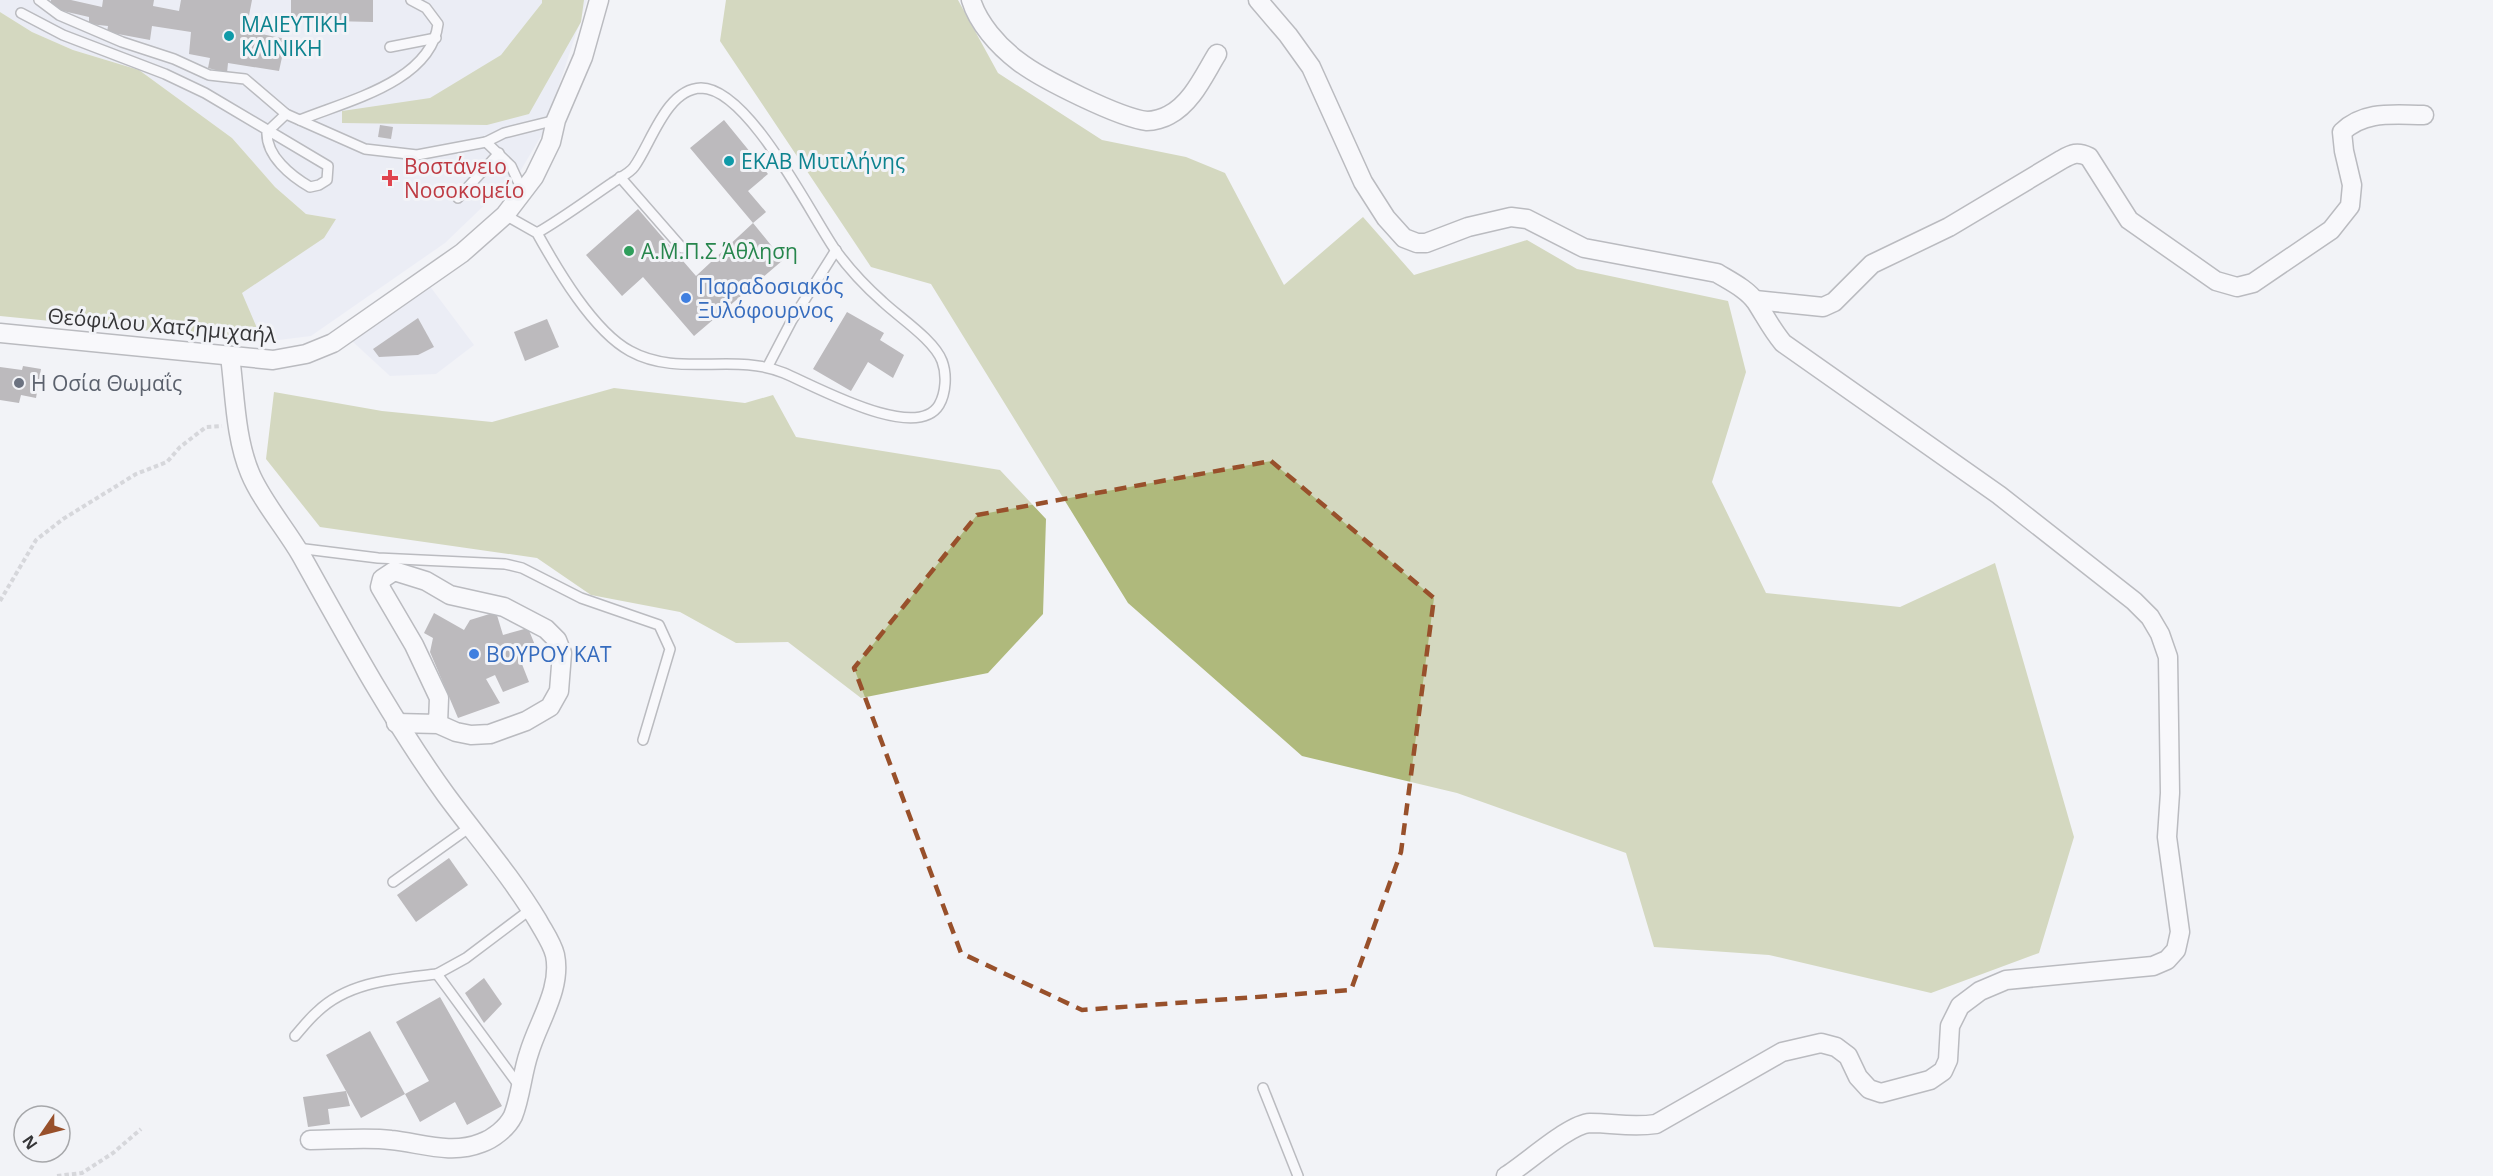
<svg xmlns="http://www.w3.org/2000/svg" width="2493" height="1176" font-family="'Open Sans',sans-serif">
  <rect width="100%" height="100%" fill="#f2f3f7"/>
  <g fill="#e3e7f2">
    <polygon points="0,0 587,0 544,131 521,170 445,243 311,336 263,342 241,294 335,219 306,214 275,187 232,138 139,70 73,50 32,32 0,12"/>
    <polygon points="429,285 474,345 436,374 390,376 352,341"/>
  </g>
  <g fill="#afb97c">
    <polygon points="542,0 584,0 581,22 529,114 487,125 342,123 342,111 430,98 501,55 542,3"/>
    <polygon points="726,0 958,0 998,73 1102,140 1186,157 1225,173 1284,285 1363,217 1414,275 1527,240 1577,269 1728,301 1746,372 1712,482 1766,593 1900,607 1995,563 2074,837 2039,953 1931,993 1769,955 1654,947 1626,853 1457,793 1302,756 1128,603 931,284 871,267 720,41"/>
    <polygon points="0,12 32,32 73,50 139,70 232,138 275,187 306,214 336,219 324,238 242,293 263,342 0,316"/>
    <polygon points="614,388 745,403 773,395 796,437 1000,470 1046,519 1043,614 988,673 861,698 788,642 736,643 680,612 591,595 537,558 320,527 266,459 274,392 382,411 492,422"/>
  </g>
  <g fill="#7a7675">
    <polygon points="51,0 71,0 102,7 103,0 154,0 153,6 179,11 181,0 252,0 246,31 286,39 279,71 228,63 227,73 208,68 210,58 189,54 191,32 152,26 150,40 107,32 108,26 89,24 89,17 50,8"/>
    <polygon points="291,0 373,0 373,22 291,20"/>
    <polygon points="724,120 768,174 748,191 766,212 753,223 690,148"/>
    <polygon points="380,125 393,127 391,139 378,137"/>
    <polygon points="638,209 696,276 753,223 783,260 694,336 643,277 622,296 586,255"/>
    <polygon points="847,312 884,333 880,340 904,355 893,378 868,362 851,391 813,369"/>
    <polygon points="418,318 434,347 418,355 379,357 373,349"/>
    <polygon points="547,319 559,347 525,361 514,332"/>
    <polygon points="23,366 41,369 36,398 21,395 19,403 0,400 0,367 22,370"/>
    <polygon points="496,612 503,635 528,628 537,650 518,654 529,682 503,692 495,675 486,679 500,703 458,718 430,652 433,638 424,633 434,613 464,630 470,620"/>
    <polygon points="449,858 468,885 416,922 397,895"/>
    <polygon points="484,978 502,1004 484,1023 465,993"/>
    <polygon points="440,997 502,1106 467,1125 455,1102 420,1122 405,1094 429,1081 396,1022"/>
    <polygon points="370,1031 405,1094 361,1118 326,1055"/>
    <polygon points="346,1091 350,1106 328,1109 330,1124 308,1127 303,1097"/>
  </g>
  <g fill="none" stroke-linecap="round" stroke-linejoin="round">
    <g stroke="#77797c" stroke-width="12">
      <g id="lane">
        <polyline points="39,0 59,15 122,42 174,59 209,75 245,79 286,114 365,149 417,155 486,142 504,133 556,120"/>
        <path d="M 21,13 L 63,35 L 165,74 L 205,93 L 328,166 L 327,180 L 319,185 L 310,187 C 291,176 266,156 267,132 L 286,114"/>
        <polyline points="390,47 436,38"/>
        <path d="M 300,120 C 346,101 431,82 438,24 L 426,8 L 411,0"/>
        <polyline points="486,142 511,166 523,192"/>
        <polyline points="620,177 682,248"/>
        <polyline points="458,198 499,153"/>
        <path d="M 505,215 L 537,233 C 563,218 587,200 612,183 C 619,178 630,173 634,167 C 651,144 666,89 701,88 C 748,88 809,211 834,248 C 848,268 865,286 883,302 C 900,318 934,340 942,361 C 947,374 946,393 939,405 C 916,443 813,385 784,373 C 734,352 679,378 630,351 C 593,331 557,269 537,233"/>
        <polyline points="768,366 792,320 836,250"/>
        <polyline points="297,548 378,558 505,564 522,568 581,598 659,625 670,649 643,740"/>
        <polyline points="393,882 470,827"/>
        <path d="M 295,1036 C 302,1028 309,1019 317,1012 C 349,981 395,979 437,974"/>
        <polyline points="520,1087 437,974 466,958 531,909"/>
        <polyline points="1263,1088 1298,1176"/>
      </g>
    </g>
    <g stroke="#77797c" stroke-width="21">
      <g id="street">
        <path d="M 971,0 C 978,23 998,46 1018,61 C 1041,79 1120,118 1147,121 C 1154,121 1164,118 1169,115 C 1192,103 1204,75 1217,54"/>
        <path d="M 1258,0 L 1288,35 L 1311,67 L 1363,182 L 1386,218 L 1404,238 L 1417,243 L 1426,243 L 1468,227 L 1511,217 L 1527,219 L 1584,248 L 1717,273 C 1730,281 1747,289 1756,302 C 1765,316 1772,330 1783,343 L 1999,495 L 2134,601 L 2150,617 L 2160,634 L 2168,657 L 2170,793 L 2167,837 L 2180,932 L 2176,950 L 2167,960 L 2153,966 L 2006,980 L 1980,991 L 1960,1006 L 1950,1026 L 1948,1060 L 1943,1071 L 1930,1080 L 1881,1093 L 1869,1089 L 1858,1077 L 1848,1056 L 1836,1047 L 1821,1043 L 1782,1052 L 1656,1124 C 1631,1128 1614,1123 1590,1123 C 1569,1124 1526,1164 1506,1176"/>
        <path d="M 1755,300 L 1823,307 L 1834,302 L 1872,264 L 1949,227 L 2061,160 C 2072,154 2077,151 2089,157 L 2129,220 L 2216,281 L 2237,287 L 2253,283 L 2331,230 L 2350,206 L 2352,185 L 2344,151 L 2342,132 C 2365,110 2394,115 2424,115"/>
        <polyline points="0,333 273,360 306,354 333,343 462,253 505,215 534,177 551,142 556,120 583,57 599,0"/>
        <path d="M 230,356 C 235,394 235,437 250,473 C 261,500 286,529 301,555 C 347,637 391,719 446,795 C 477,837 511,876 538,921 C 544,932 552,943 555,955 C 562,989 538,1022 529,1053 C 522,1073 521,1096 513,1116 C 507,1128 493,1139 481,1143 C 451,1155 421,1143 391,1140 C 367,1137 335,1140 310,1140"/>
        <polyline points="396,723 438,724 456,732 471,735 490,734 526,721 550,707 559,691 562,653 557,640 546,629 504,607 450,595 426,581 394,571 382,579 380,587 414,645 439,698 438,724"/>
      </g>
    </g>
    <g stroke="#b4b5b8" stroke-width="4" stroke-dasharray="4.5 3" stroke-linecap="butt">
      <polyline points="0,601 36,540 63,519 136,474 167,462 180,447 206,427 222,426"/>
      <polyline points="57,1176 82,1173 113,1153 141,1129"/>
    </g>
    <use href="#lane" stroke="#fff" stroke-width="9"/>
    <use href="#street" stroke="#fff" stroke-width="18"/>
  </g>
  <path d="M0 0H2493V1176H0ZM 1271,461 L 1434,598 L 1401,852 L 1351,990 L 1082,1010 L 961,953 L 854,668 L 977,515 Z" fill="#f2f3f7" fill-opacity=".55" fill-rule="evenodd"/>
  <path fill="none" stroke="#98502b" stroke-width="4.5" stroke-dasharray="12 8" stroke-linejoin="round" d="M 1271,461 L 1434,598 L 1401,852 L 1351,990 L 1082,1010 L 961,953 L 854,668 L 977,515 Z"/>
  <g fill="#0f9aa8" stroke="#f2f3f7" stroke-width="2">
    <circle cx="229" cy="36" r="6"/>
    <circle cx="729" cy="161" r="6"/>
  </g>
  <path fill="#e0444e" stroke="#f2f3f7" stroke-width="2" d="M387 169h6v6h6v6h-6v6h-6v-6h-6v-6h6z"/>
  <circle fill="#2e9e5b" stroke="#f2f3f7" stroke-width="2" cx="629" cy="251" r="6"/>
  <g fill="#3f7fe0" stroke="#f2f3f7" stroke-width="2">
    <circle cx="686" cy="298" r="6"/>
    <circle cx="474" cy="654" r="6"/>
  </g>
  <circle fill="#6b7280" stroke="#f2f3f7" stroke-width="2" cx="19" cy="383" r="6"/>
  <g text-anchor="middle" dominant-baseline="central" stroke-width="6" stroke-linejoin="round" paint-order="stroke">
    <g font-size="21" fill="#0d838f" stroke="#f2f3f7" text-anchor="start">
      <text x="241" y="24">ΜΑΙΕΥΤΙΚΗ<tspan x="241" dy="24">ΚΛΙΝΙΚΗ</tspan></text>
      <text x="741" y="161">ΕΚΑΒ Μυτιλήνης</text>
    </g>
    <g font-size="21" fill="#be3a42" stroke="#f2f3f7" text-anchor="start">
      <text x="404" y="166">Βοστάνειο<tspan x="404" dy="24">Νοσοκομείο</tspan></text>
    </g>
    <g font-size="21" fill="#27864d" stroke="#f2f3f7" text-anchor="start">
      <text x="641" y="251">Α.Μ.Π.Σ Άθληση</text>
    </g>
    <g font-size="21" fill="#366cbe" stroke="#f2f3f7" text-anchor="start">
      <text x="698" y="286">Παραδοσιακός<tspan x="698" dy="24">Ξυλόφουρνος</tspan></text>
      <text x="486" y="654">ΒΟΥΡΟΥ ΚΑΤ</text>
    </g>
    <g font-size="21" fill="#353537" stroke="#f2f3f7">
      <text transform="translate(162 325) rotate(5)">Θεόφιλου Χατζημιχαήλ</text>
    </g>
    <g font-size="21" fill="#5b616d" stroke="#f2f3f7" text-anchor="start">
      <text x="31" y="383">Η Οσία Θωμαΐς</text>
    </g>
  </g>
  <g transform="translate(42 1134) rotate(235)"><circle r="28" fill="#f2f3f7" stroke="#a6a7aa" stroke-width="1.5"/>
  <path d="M0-4.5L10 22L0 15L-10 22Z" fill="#98502b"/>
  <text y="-9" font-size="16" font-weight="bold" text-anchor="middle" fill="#353537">N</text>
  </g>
</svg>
